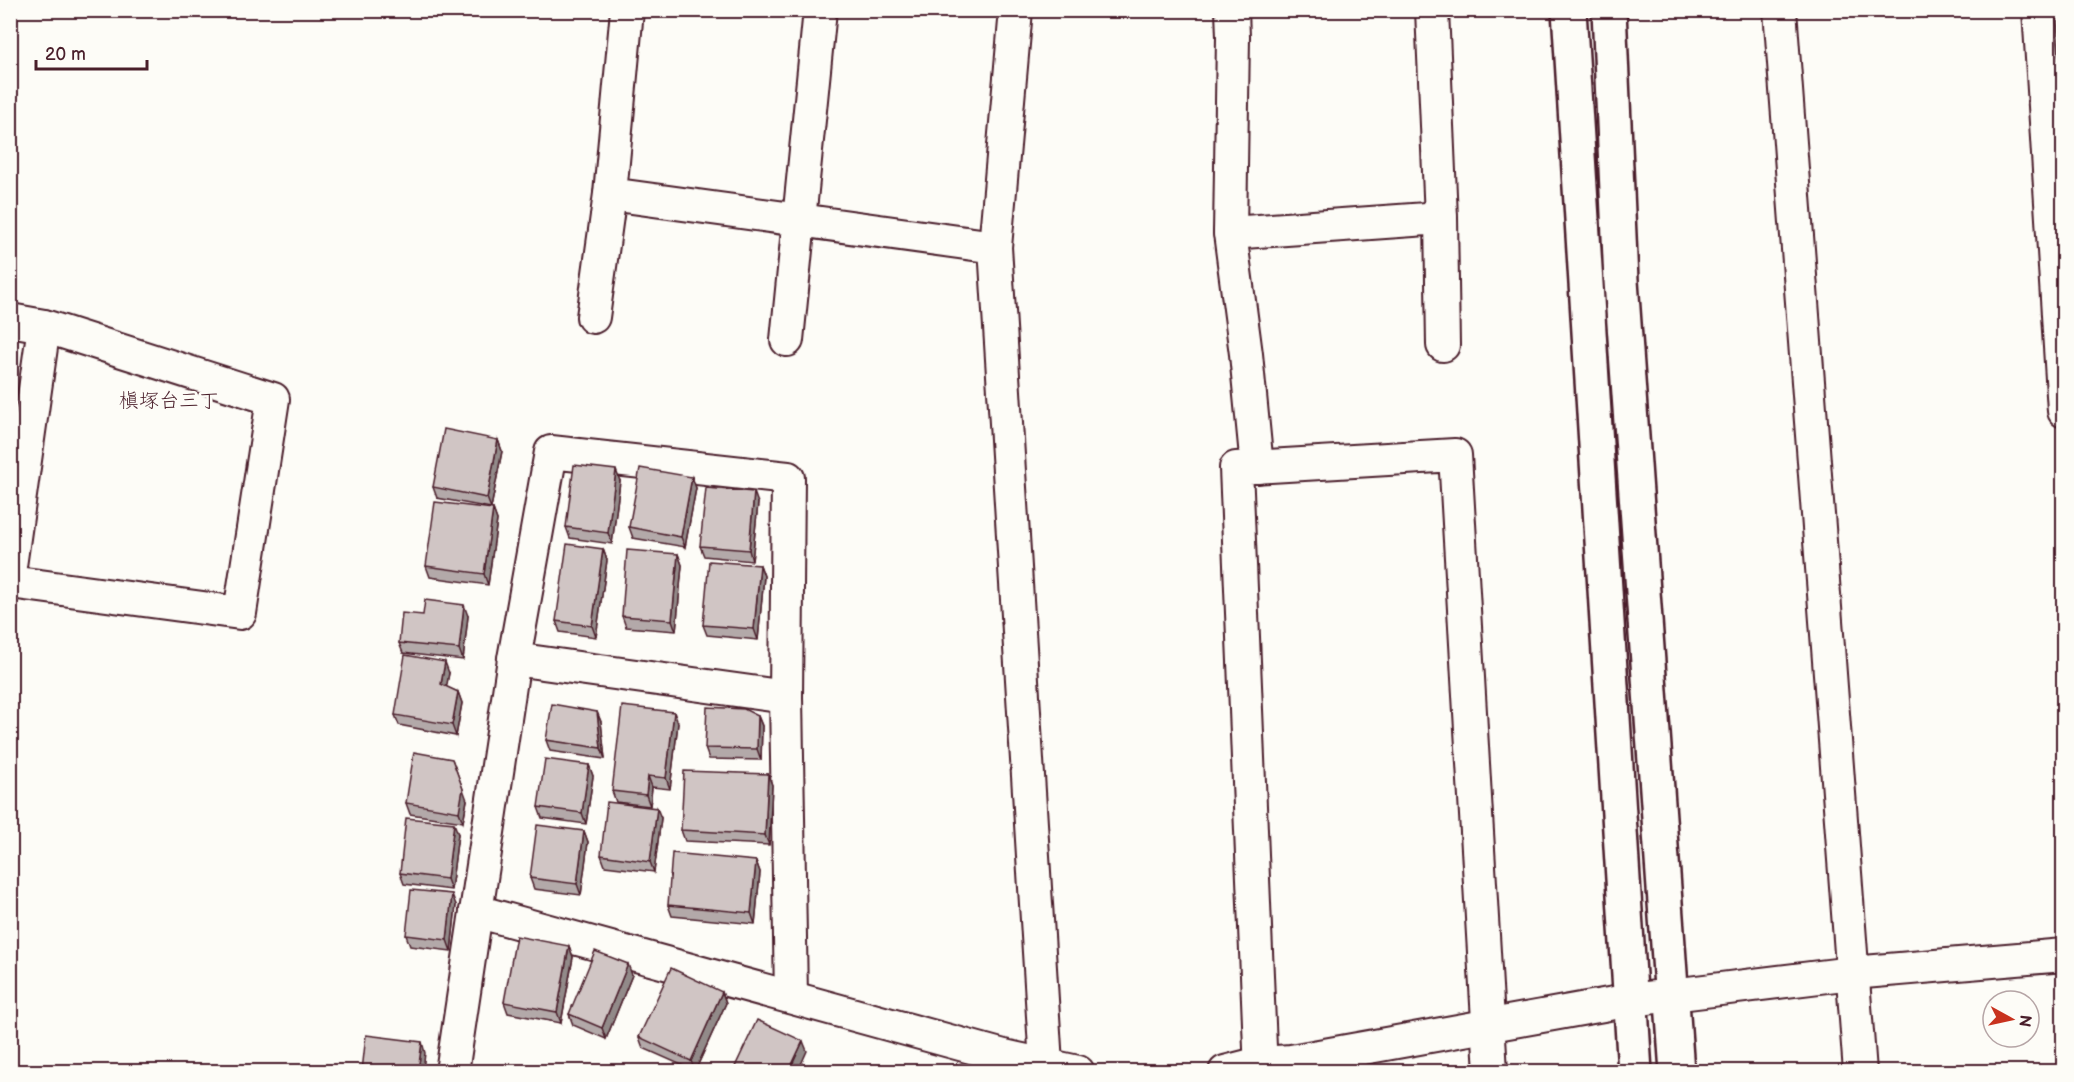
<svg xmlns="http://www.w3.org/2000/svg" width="2074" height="1082" font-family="'Balsamiq Sans','Klee One',sans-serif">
  <rect width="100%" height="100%" fill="#fdfcf7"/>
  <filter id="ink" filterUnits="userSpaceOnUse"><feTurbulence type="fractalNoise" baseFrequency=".0167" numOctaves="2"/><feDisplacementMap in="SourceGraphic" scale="12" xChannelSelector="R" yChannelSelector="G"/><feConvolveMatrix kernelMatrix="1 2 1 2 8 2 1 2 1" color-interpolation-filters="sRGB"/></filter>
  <g filter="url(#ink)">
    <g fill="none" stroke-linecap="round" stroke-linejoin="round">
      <g stroke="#4a1f2b" stroke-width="36">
        <g id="minor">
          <polyline points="627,10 610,194 995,247"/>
          <polyline points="1016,10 995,247 1046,1064"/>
          <polyline points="1232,10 1233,37 1230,233 1246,354 1257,467"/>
          <polyline points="1432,10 1441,218 1443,345"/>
          <polyline points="1780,10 1860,1072"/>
          <polyline points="2039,10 2064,411"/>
          <polyline points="1230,233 1441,218"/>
          <polyline points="593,317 610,194"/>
          <polyline points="10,320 44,326 273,399 240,613 10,582"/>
          <polyline points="787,340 820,10"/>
          <polyline points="10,566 44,326"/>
          <polyline points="514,659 786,697"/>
          <polyline points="476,911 1004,1056 1078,1072"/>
          <polyline points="452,1072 514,659 551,452 788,478 786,697 791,997"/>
          <polyline points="1225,1072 1260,1063 1291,1061 1631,1000 1852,973 2064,955"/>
          <polyline points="1261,1072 1236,468 1455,455 1491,1072"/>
        </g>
      </g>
      <g stroke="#4a1f2b" stroke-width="38">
        <g id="tertiary">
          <polyline points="1569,10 1635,1072"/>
          <polyline points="1609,10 1621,281 1677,1072"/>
        </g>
      </g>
      <use href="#minor" stroke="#fdfcf7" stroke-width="32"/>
      <use href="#tertiary" stroke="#fdfcf7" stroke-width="33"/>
    </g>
    <g fill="#b3a9a9" stroke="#4a1f2b" stroke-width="1.5">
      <polygon points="498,440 502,451 491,508 437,498 433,487"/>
      <polygon points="692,477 696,488 685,547 633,538 629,527"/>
      <polygon points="620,481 612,544 570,538 566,527"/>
      <polygon points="758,503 752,561 704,556 700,546"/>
      <polygon points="493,509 497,520 488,585 430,577 426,566"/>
      <polygon points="603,549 607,560 596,637 560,632 556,621"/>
      <polygon points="678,554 682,565 676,631 626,627 622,616"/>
      <polygon points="760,565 764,576 758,640 707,635 703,625"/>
      <polygon points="468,616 463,660 403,653 399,643"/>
      <polygon points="449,673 446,687 458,692 462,703 456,736 399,725 395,715"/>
      <polygon points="597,712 601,722 605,759 550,751 546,740"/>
      <polygon points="758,716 762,726 761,760 709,759 705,748"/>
      <polygon points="678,723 670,789 652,787 650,806 616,802 612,791"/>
      <polygon points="589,765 593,776 586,824 542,818 538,807"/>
      <polygon points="768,774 772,785 769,845 685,841 681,830"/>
      <polygon points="467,800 463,822 410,814 406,803"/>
      <polygon points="661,818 654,872 605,866 601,855"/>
      <polygon points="584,831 588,842 581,895 534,889 530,878"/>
      <polygon points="458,834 451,890 404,884 400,873"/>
      <polygon points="756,861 760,872 755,924 672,916 668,905"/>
      <polygon points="456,905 451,951 410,946 406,935"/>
      <polygon points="569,946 573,957 561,1023 508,1013 504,1002"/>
      <polygon points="632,975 606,1039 573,1025 569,1014"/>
      <polygon points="722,992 726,1003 695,1071 643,1048 639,1037"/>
    </g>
    <g fill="#928a89" stroke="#4a1f2b" stroke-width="1.5">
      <polygon points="498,440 502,451 491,508 487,498"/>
      <polygon points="616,470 620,481 612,544 608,533"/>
      <polygon points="692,477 696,488 685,547 681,537"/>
      <polygon points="754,492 758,503 752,561 749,550"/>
      <polygon points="493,509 497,520 488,585 484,574"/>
      <polygon points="603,549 607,560 596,637 592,626"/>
      <polygon points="678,554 682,565 676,631 672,620"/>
      <polygon points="760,565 764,576 758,640 754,629"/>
      <polygon points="464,605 468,616 463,660 459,649"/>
      <polygon points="445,662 449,673 445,695 441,684"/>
      <polygon points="458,692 462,703 456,736 452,725"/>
      <polygon points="597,712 601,722 605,759 601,748"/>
      <polygon points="674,712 678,723 670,789 666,778"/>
      <polygon points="758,716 762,726 761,760 757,749"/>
      <polygon points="452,759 467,800 463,822 459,812"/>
      <polygon points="589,765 593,776 586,824 582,813"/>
      <polygon points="768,774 772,785 769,845 765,835"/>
      <polygon points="648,776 652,787 650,806 646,795"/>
      <polygon points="657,808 661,818 654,872 650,862"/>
      <polygon points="454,823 458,834 451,890 447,879"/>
      <polygon points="584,831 588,842 581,895 577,884"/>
      <polygon points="756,861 760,872 755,924 751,913"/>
      <polygon points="452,894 456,905 451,951 447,940"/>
      <polygon points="569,946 573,957 561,1023 557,1012"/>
      <polygon points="628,964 632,975 606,1039 602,1028"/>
      <polygon points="722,992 726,1003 695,1071 691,1061"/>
      <polygon points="803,1041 807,1051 798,1071 789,1071"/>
      <polygon points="422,1042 425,1053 423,1071 418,1071"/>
    </g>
    <g fill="#d0c5c4" stroke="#4a1f2b" stroke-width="1.5">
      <polygon points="444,429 498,440 487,498 433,487"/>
      <polygon points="574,465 616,470 608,533 566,527"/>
      <polygon points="640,468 692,477 681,537 629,527"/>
      <polygon points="706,488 754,492 749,550 700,546"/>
      <polygon points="435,502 493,509 484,574 426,566"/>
      <polygon points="567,544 603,549 592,626 556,621"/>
      <polygon points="627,550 678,554 672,620 622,616"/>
      <polygon points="709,561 760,565 754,629 703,625"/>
      <polygon points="425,600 464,605 459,649 399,643 402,613 423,615"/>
      <polygon points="405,655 445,662 441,684 458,692 452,725 395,715"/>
      <polygon points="552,704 597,712 601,748 546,740"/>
      <polygon points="622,706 674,712 666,778 648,776 646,795 612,791"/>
      <polygon points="707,707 744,709 758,716 757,749 705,748"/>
      <polygon points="414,752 452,759 463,789 459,812 406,803"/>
      <polygon points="545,759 589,765 582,813 538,807"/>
      <polygon points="684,771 768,774 765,835 681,830"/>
      <polygon points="607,802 657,808 650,862 601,855"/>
      <polygon points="406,818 454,823 447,879 400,873"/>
      <polygon points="537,825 584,831 577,884 530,878"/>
      <polygon points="672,853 756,861 751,913 668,905"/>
      <polygon points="411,890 452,894 447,940 406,935"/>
      <polygon points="516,936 569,946 557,1012 504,1002"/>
      <polygon points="595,951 628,964 602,1028 569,1014"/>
      <polygon points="671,968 722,992 691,1061 639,1037"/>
      <polygon points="757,1020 803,1041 789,1071 733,1071"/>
      <polygon points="366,1035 422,1042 418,1071 362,1071"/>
    </g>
  </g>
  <g text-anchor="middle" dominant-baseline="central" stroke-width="5" stroke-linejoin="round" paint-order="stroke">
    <g font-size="20" fill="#4a1f2b" stroke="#fdfcf7">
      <text x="169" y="401">槇塚台三丁</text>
    </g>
  </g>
  <rect width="2074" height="1082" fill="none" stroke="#fdfcf7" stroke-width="36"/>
  <rect x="18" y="18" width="2038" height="1046" fill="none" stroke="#4a1f2b" stroke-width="2" filter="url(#ink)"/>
  <g transform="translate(2011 1019) rotate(98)"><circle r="28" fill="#fdfcf7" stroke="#b5a4a5" stroke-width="1.5"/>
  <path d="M0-4.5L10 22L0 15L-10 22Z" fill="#c8321e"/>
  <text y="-9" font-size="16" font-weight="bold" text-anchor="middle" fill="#4a1f2b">N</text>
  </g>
  <path d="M36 60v9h111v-9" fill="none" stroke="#4a1f2b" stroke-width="3"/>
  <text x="45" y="60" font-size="18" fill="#4a1f2b" stroke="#fdfcf7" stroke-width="4.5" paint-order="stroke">20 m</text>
</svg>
